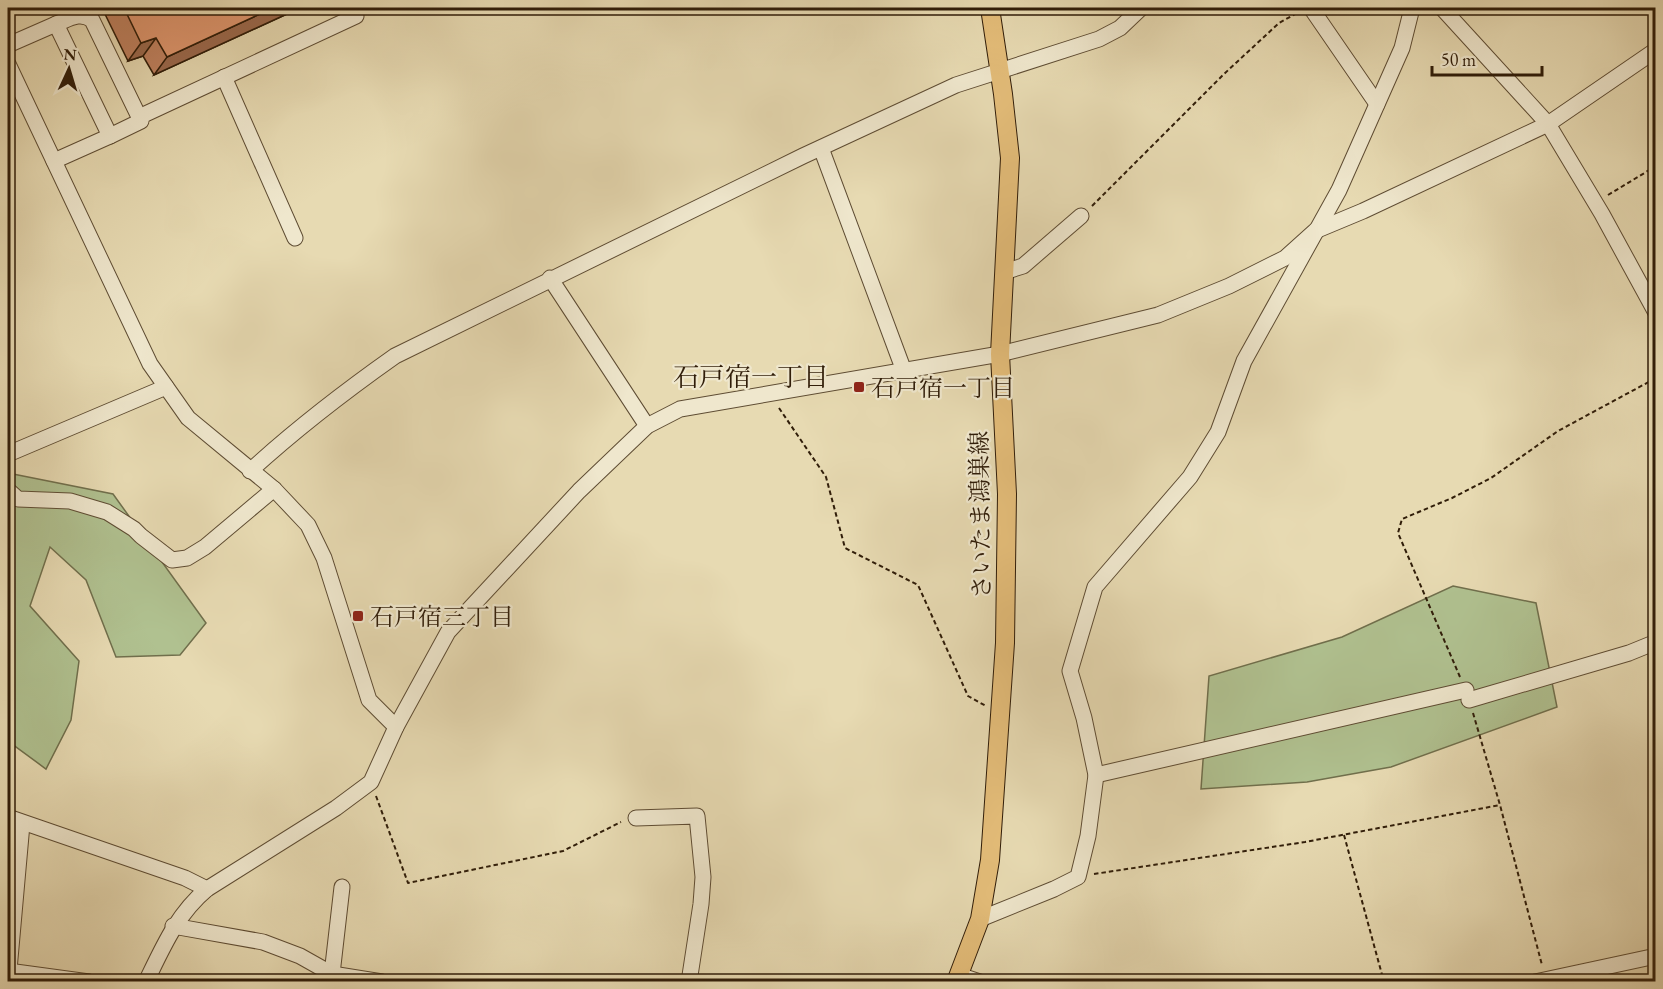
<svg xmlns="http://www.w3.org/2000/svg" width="1663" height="989" font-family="'EB Garamond','Noto Serif JP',serif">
  <rect width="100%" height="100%" fill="#e7dab2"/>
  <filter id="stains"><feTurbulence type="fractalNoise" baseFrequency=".00333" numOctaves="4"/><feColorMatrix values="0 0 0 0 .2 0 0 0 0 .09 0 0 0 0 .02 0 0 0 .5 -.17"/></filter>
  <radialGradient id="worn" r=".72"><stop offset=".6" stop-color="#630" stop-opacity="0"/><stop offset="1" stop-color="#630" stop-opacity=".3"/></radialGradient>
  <g fill="#b0c190" stroke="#706f4c" stroke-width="1.5">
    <polygon points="8,473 113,494 206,623 180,655 116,657 86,580 50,547 30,606 79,661 71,720 46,769 8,741"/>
    <polygon points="1453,586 1536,603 1557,707 1391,767 1307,782 1201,789 1209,676 1342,637"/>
  </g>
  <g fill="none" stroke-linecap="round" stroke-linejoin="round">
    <g stroke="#5e4c33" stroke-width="17">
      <g id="minor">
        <polyline points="1311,8 1377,104"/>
        <polyline points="1442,8 1548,124 1602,214 1656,313"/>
        <path d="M 56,24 C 69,19 80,11 92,20 L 141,121 L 110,136"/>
        <polyline points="8,45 56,24 110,136 54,161"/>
        <polyline points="8,64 150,364 188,418 274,489 308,525 324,558 369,700 396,727"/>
        <polyline points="224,77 295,238"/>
        <polyline points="139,117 356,16 352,8"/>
        <polyline points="821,148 904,371"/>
        <polyline points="1004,272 1023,266 1081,216"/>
        <polyline points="550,278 647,426"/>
        <polyline points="8,454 166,387"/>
        <path d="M 250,471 C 296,429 344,392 395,356 L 803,156 L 956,85 L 1099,39 L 1120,28 L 1141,8"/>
        <polyline points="8,490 18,499 70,501 107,512 134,529 141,536 172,560 187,558 205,547 274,489"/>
        <polyline points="1469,700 1629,653 1656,642"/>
        <polyline points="1096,775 1466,690"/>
        <polyline points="8,817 185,878 207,889"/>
        <polyline points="636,818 697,816 703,877 701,904 689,982"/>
        <polyline points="980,919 1054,889 1078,877 1088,836 1096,775 1084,718 1070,671 1095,587 1190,477 1218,432 1244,361 1339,190 1402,48 1412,8"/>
        <polyline points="173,926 263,942 300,956 332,974 382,982"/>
        <polyline points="8,971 89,982"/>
        <polyline points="332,974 342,887"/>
        <polyline points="959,975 980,982"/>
        <polyline points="8,981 22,824"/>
        <path d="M 146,982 C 163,947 177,914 207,889 L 336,808 L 371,782 L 396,727 L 448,632 L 579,491 L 647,426 L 680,409 L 1000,354 L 1158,315 L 1229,286 L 1285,258 L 1315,231 L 1363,211 L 1548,124 L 1656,50"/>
        <polyline points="1535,982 1656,956"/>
      </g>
    </g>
    <g stroke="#301d09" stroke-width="20">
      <polyline id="major" points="956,982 980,919 990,860 1005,643 1007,494 1000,354 1010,158 1003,94 990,8"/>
    </g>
    <g stroke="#301d09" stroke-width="2" stroke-dasharray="4.5 3" stroke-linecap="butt">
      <polyline points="1608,195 1656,166"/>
      <polyline points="1092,206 1224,74 1279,23 1297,13"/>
      <polyline points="779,408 826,477 845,548 918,585 968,696 986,706"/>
      <polyline points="1460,677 1398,533 1402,519 1452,498 1491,478 1558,431 1656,378"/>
      <polyline points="1473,713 1500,805 1542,965"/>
      <polyline points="376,796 408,883 563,851 621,822"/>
      <polyline points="1344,835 1384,982"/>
      <polyline points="1094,874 1305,842 1500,805"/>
    </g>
    <use href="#minor" stroke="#efe7cd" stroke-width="15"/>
    <use href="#major" stroke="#e4bd79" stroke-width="18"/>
  </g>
  <polygon fill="#bf815f" stroke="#301d09" stroke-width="1.5" points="102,8 300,8 154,75 143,56 128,61"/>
  <g fill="#9b694d" stroke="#301d09" stroke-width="1.5">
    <polygon points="273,8 300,8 154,75 167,57"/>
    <polygon points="156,38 143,56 128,61 141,43"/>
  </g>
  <polygon fill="#de966e" stroke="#301d09" stroke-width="1.5" points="124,8 273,8 167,57 156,38 141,43"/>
  <g fill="#8f2418" stroke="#efe7cd" stroke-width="2">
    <rect x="853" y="381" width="12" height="12" rx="3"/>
    <rect x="352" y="610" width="12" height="12" rx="3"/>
  </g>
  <g text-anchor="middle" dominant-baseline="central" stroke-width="4.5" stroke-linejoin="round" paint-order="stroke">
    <g font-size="24" fill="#301d09" stroke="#efe7cd" text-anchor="start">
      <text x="871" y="387">石戸宿一丁目</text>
      <text x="370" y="616">石戸宿三丁目</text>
    </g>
    <g font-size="24" fill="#301d09" stroke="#efe7cd">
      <text transform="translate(980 515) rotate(-91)">さいたま鴻巣線</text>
    </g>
    <g font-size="26" fill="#301d09" stroke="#efe7cd">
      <text x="751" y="377">石戸宿一丁目</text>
    </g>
  </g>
  <rect width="1663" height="989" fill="none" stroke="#e7dab2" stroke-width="30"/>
  <rect x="9" y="9" width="1645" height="971" fill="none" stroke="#301d09" stroke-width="3"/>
  <rect x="15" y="15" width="1633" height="959" fill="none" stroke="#301d09" stroke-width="1.5"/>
  <g transform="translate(69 69) rotate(4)" stroke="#efe7cd" stroke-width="4.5" paint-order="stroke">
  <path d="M0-4.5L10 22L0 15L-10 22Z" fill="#301d09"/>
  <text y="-9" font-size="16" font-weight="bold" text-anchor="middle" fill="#301d09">N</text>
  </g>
  <path d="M1432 66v9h110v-9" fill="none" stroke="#301d09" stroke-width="3"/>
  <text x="1441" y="66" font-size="18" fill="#301d09" stroke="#efe7cd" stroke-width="4.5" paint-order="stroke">50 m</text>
  <rect width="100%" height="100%" filter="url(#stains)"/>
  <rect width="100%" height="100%" fill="url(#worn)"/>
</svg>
